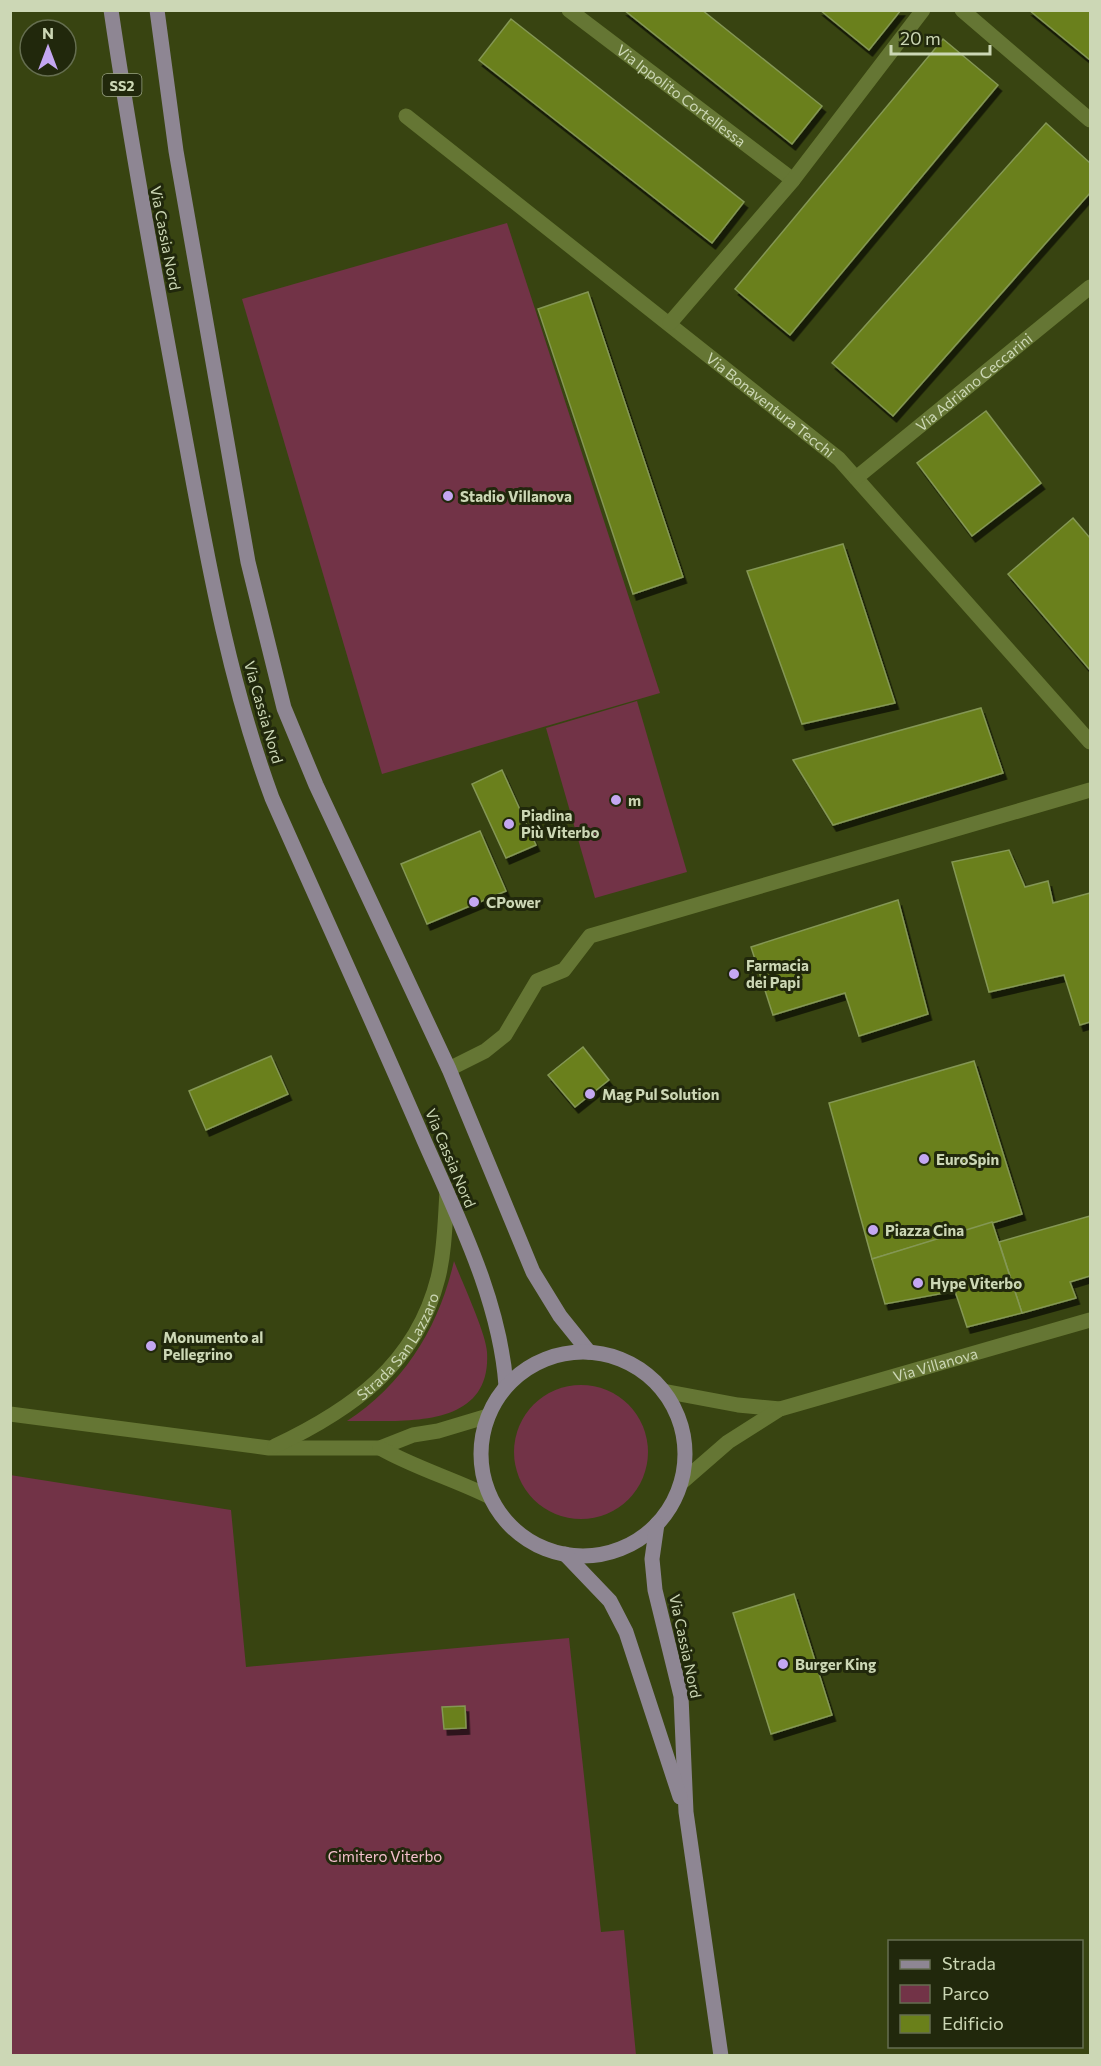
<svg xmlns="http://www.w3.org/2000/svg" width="1101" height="2066" font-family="Commissioner,sans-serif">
  <defs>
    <filter id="shadow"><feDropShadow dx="3.5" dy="6" stdDeviation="0" flood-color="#0009"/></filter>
  </defs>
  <rect width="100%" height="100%" fill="#384411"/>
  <g fill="#723347">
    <polygon points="507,223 660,693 382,774 242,299"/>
    <polygon points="637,701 687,872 595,898 546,728"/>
    <path d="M 454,1261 C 462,1282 486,1333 487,1352 C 492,1432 399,1420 347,1421 C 404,1384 439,1327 454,1261 Z"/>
    <circle cx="581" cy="1452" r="67"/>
    <polygon points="10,1475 231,1510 246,1667 569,1638 601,1932 624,1930 636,2055 11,2055"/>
  </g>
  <g fill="#6a801a" stroke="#849754" stroke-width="1.5" filter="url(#shadow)">
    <polygon points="624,10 702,10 822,106 792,144"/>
    <polygon points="820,10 901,10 869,50"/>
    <polygon points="1029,10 1090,10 1090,60"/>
    <polygon points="511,19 744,202 712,243 479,60"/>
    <polygon points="943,39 998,85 790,335 735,289"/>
    <polygon points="1046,123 1090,163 1090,193 893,416 832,363"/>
    <polygon points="588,292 683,577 633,594 538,309"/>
    <polygon points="986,411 1041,483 972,536 917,463"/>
    <polygon points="1073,518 1090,538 1090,670 1008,574"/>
    <polygon points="843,544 895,703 802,724 747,571"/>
    <polygon points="981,708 1003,773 833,825 793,760"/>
    <polygon points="502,770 536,845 506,858 472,784"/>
    <polygon points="480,831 506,891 427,924 401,864"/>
    <polygon points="1009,850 1025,887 1048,881 1053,903 1090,893 1090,1022 1080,1025 1064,975 989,992 952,862"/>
    <polygon points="898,900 928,1014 859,1036 845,993 773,1015 751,947"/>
    <polygon points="583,1047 609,1080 575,1107 548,1075"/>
    <polygon points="271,1056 288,1094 206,1130 189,1091"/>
    <polygon points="974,1061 1022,1214 872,1259 829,1103"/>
    <polygon points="1090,1216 1090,1276 1070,1282 1076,1298 1022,1313 999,1242"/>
    <polygon points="992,1222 1022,1313 967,1327 955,1291 885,1304 872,1259"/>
    <polygon points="794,1594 832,1715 771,1734 733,1613"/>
    <polygon points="465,1706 466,1728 444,1729 442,1707"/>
  </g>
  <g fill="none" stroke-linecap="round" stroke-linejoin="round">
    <g stroke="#657634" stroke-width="15">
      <path id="s1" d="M 569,10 L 793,180"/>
      <polyline points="962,10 1090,120"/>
      <path id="s2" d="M 406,116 L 839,459 L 1090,742"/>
      <polyline points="670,323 793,180 923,10"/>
      <path id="s3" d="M 856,478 L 1090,287"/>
      <polyline points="449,1069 485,1051 505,1035 537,981 564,970 590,936 1090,790"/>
      <polyline points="663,1391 738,1405 780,1409"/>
      <polyline points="10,1414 269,1448 380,1448 413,1435 438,1431 488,1416"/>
      <path id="s4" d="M 275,1446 C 351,1410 416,1365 438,1278 C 445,1250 445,1220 447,1192"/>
      <path d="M 380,1448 C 415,1468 454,1479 490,1497"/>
      <path id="s5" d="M 682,1482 L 728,1442 L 780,1409 L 1090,1320"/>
    </g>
    <g stroke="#8e8693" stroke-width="15">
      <path d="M 111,10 C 132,152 158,291 184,432 C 207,556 228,679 272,798 C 322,911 374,1024 423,1138 C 457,1216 500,1300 506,1386"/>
      <polyline points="157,10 176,151 248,562 284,708 316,785 449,1069 533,1272 560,1316 589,1352"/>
      <circle cx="583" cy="1454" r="102"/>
      <polyline points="657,1524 652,1559 655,1590 681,1696 686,1812 721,2056"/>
      <polyline points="565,1554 610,1601 626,1632 680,1797"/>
    </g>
  </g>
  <g fill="#c4a7f1" stroke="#21280c" stroke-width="2">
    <circle cx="448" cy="496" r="6"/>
    <circle cx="616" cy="800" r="6"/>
    <circle cx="509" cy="824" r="6"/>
    <circle cx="474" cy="902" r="6"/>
    <circle cx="734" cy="974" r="6"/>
    <circle cx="590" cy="1094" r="6"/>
    <circle cx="924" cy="1159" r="6"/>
    <circle cx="873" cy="1230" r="6"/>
    <circle cx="918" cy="1283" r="6"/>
    <circle cx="151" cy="1346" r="6"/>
    <circle cx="783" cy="1664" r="6"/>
  </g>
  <g text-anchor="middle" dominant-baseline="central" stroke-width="6" stroke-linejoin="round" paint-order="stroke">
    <rect fill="#21280c" stroke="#99a282" stroke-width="1.5" x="102.5" y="74" width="39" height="22" rx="4.5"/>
    <g font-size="14" font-weight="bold" fill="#ccd7b5">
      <text x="122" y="85">SS2</text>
    </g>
    <g font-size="15" fill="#ccd7b5" stroke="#21280c">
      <text stroke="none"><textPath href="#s1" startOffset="141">Via Ippolito Cortellessa</textPath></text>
      <text transform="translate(166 238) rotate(79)">Via Cassia Nord</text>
      <text stroke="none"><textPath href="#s3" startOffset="152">Via Adriano Ceccarini</textPath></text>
      <text stroke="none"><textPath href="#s2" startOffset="465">Via Bonaventura Tecchi</textPath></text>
      <text transform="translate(264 712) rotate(74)">Via Cassia Nord</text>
      <text transform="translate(451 1158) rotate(67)">Via Cassia Nord</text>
      <text stroke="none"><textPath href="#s4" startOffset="162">Strada San Lazzaro</textPath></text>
      <text stroke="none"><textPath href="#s5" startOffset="284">Via Villanova</textPath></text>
      <text transform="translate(686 1646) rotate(78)">Via Cassia Nord</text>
    </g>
    <g font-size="15" font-weight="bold" fill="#ccd7b5" stroke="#21280c" text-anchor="start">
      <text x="460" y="496">Stadio Villanova</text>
      <text x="628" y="800">m</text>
      <text x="521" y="815">Piadina<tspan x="521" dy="17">Più Viterbo</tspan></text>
      <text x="486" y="902">CPower</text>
      <text x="746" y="965">Farmacia<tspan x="746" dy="17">dei Papi</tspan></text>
      <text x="602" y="1094">Mag Pul Solution</text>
      <text x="936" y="1159">EuroSpin</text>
      <text x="885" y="1230">Piazza Cina</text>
      <text x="930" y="1283">Hype Viterbo</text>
      <text x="163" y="1337">Monumento al<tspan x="163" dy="17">Pellegrino</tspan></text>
      <text x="795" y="1664">Burger King</text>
    </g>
    <g font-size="15" fill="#f4c0cd" stroke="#21280c">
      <text x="385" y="1856">Cimitero Viterbo</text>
    </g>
  </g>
  <rect width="1101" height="2066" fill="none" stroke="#ccd7b5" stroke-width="24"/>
  <rect x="888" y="1940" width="195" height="108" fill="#21280c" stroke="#656e50" stroke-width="1.5"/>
  <rect x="900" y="1960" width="30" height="9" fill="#8e8693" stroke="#656e50" stroke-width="1.5"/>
  <text x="942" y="1970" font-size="18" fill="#ccd7b5">Strada</text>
  <rect x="900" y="1985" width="30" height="18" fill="#723347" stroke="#656e50" stroke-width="1.5"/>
  <text x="942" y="2000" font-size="18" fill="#ccd7b5">Parco</text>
  <rect x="900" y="2015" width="30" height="18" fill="#6a801a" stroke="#656e50" stroke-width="1.5"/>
  <text x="942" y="2030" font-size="18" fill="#ccd7b5">Edificio</text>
  <g transform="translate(48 48)"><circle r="28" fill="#21280c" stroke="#656e50" stroke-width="1.5"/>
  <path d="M0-4.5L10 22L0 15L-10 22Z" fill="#c4a7f1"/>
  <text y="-9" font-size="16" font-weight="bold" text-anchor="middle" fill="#ccd7b5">N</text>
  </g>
  <path d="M891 45v9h99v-9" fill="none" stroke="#ccd7b5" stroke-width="3"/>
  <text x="900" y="45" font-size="18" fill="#ccd7b5" stroke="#21280c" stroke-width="4.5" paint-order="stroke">20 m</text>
</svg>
